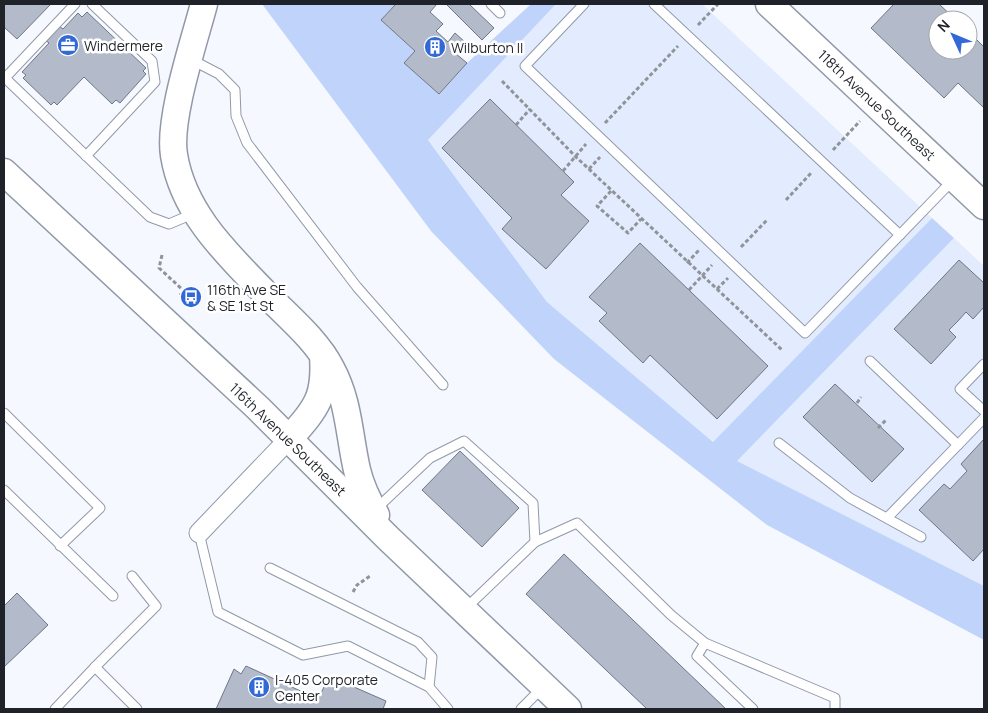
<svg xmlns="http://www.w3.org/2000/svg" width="988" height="713" font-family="Manrope,sans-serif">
  <rect width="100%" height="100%" fill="#f5f8ff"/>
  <g fill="#e2ecfe">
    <polygon points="556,4 702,4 932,218 713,442 547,302 428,140"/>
    <polygon points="954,238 984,266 984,589 736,461"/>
  </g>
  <polygon fill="#c0d4fb" points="262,4 396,4 381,20 415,51 404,63 439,94 467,63 531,4 556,4 428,140 547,302 713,442 932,218 954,238 737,461 984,586 984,640 767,525 554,359 431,231"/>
  <g fill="#b3bbcb" stroke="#6f7785">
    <polygon points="4,4 51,4 17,39 4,27"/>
    <polygon points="396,4 437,4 430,12 443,24 436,31 448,42 455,33 465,42 455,53 467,63 439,94 404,63 415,51 381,20"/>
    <polygon points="446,4 469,4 494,28 482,40"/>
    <polygon points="894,4 939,4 956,20 938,20 938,50 968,50 968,31 984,47 984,108 958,83 944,98 871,28"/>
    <polygon points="87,12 146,68 143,71 146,74 120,103 116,100 112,104 84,77 57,105 54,102 51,105 23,78 26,75 22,72 49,43 45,40 59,26 63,29 78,13 82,17"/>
    <polygon points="490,99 574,182 561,195 589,221 546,269 502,229 512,218 442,148"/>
    <polygon points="640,243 768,366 717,419 650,355 643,363 599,321 607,313 589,297"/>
    <polygon points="959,260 984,283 984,307 973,319 966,312 958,321 949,330 956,337 931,364 894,329"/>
    <polygon points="835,384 904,449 872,482 803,417"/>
    <polygon points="984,439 984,549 973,561 919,510 944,484 950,489 967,471 961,464"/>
    <polygon points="460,451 519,508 482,547 422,490"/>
    <polygon points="564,554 726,709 647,709 526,594"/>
    <polygon points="17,593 48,625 4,667 4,606"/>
    <polygon points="246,666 318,699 325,685 334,688 338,680 386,701 383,709 216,709 234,669 241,674"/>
  </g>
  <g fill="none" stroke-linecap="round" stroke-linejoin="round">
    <g stroke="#9199a8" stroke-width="11">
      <g id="lane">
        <polyline points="75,4 5,78 150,217 169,224 195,213"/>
        <polyline points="491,4 500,13"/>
        <polyline points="584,4 525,66 805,333 953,180"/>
        <polyline points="654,4 900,235"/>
        <polyline points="192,60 219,74 235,90 236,116 247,143 357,287 443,385"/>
        <polyline points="86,156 155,82 152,61 92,4"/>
        <polyline points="870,361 958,445"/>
        <polyline points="984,364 960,389 984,411"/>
        <polyline points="4,413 100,508 60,546"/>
        <polyline points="779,443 850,498 921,537"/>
        <polyline points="4,490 113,596"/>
        <polyline points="376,509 430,458 464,441 533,503 535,542"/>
        <polyline points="888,517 984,418"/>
        <polyline points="199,533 218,612 303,655 348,646 429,687 448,709"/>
        <polyline points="270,568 418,642 432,657 429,687"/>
        <polyline points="465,609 535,542 577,523 671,615 705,643 835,698 835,709"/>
        <polyline points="705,643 697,656 753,709"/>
        <polyline points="95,667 156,606 132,576"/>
        <polyline points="55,709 95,667 137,709"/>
        <polyline points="521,709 542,688"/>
      </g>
    </g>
    <g stroke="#9199a8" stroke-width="21">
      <polyline id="street" points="199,533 290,438"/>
    </g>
    <g stroke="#9199a8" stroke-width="29">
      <g id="secondary">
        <path d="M 204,4 C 194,42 168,119 174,155 C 183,212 226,253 264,292 C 287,316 315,338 331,368 C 349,401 349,435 357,470 C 361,487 368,501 376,515"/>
        <polyline points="769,4 984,206"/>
        <polyline points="4,172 258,408 388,538 568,709"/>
        <path d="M 290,438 C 317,407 326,397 323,355"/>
      </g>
    </g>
    <g stroke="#90939a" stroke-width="3" stroke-dasharray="4 2.5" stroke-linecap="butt">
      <polyline points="698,25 718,4"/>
      <polyline points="502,81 576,157 782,350"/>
      <polyline points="605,123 678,46"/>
      <polyline points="516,125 530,109"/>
      <polyline points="833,150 860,121"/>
      <polyline points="589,169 600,157"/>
      <polyline points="563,171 586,144"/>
      <polyline points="611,191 597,206 628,233 641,219"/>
      <polyline points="786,200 812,172"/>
      <polyline points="741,247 767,220"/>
      <polyline points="162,255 159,268 184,291 180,295"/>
      <polyline points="687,263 699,250"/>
      <polyline points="717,289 728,278"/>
      <polyline points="689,290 712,265"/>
      <polyline points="857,403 861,397"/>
      <polyline points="878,428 887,419"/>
      <polyline points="353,592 357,585 370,576"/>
    </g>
    <use href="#lane" stroke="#fff" stroke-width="9"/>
    <use href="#street" stroke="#fff" stroke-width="19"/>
    <use href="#secondary" stroke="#fff" stroke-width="26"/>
  </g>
  <defs>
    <g id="office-disc" transform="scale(1.125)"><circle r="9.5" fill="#3368d7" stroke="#fff"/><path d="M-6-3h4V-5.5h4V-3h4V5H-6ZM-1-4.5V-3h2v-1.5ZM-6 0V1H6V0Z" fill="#fff"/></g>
    <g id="building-disc" transform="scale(1.125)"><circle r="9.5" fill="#3368d7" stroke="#fff"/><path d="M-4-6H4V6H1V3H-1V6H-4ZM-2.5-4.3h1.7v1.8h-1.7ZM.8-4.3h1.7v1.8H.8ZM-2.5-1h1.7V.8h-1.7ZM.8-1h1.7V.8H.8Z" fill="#fff"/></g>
    <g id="bus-disc" transform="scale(1.125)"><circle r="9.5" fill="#3368d7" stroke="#fff"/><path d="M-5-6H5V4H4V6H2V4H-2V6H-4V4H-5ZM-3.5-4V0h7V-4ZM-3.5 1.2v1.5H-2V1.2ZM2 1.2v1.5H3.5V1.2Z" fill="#fff"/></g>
  </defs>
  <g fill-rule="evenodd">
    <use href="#office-disc" x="68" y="45"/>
    <use href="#building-disc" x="435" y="47"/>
    <use href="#bus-disc" x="191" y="297"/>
    <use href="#building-disc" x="259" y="687"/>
  </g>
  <g text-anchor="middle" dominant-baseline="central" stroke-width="5" stroke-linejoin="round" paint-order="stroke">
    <g font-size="14" fill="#1f2228" stroke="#fff" text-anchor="start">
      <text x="84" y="45">Windermere</text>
      <text x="451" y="47">Wilburton II</text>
      <text x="207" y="289">116th Ave SE<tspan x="207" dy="16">&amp; SE 1st St</tspan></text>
      <text x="275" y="679">I-405 Corporate<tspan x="275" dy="16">Center</tspan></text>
    </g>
    <g font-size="14" fill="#1f2228" stroke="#fff">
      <text transform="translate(877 105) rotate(43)">118th Avenue Southeast</text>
      <text transform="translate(288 439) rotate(44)">116th Avenue Southeast</text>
    </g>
  </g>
  <rect width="988" height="713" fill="none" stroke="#1f2228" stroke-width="10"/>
  <g transform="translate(953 35) rotate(314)"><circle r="24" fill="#ffffff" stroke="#a5a7a9"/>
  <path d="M0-4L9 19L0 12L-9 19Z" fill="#3368d7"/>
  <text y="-8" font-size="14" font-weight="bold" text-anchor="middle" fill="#1f2228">N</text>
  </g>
</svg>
